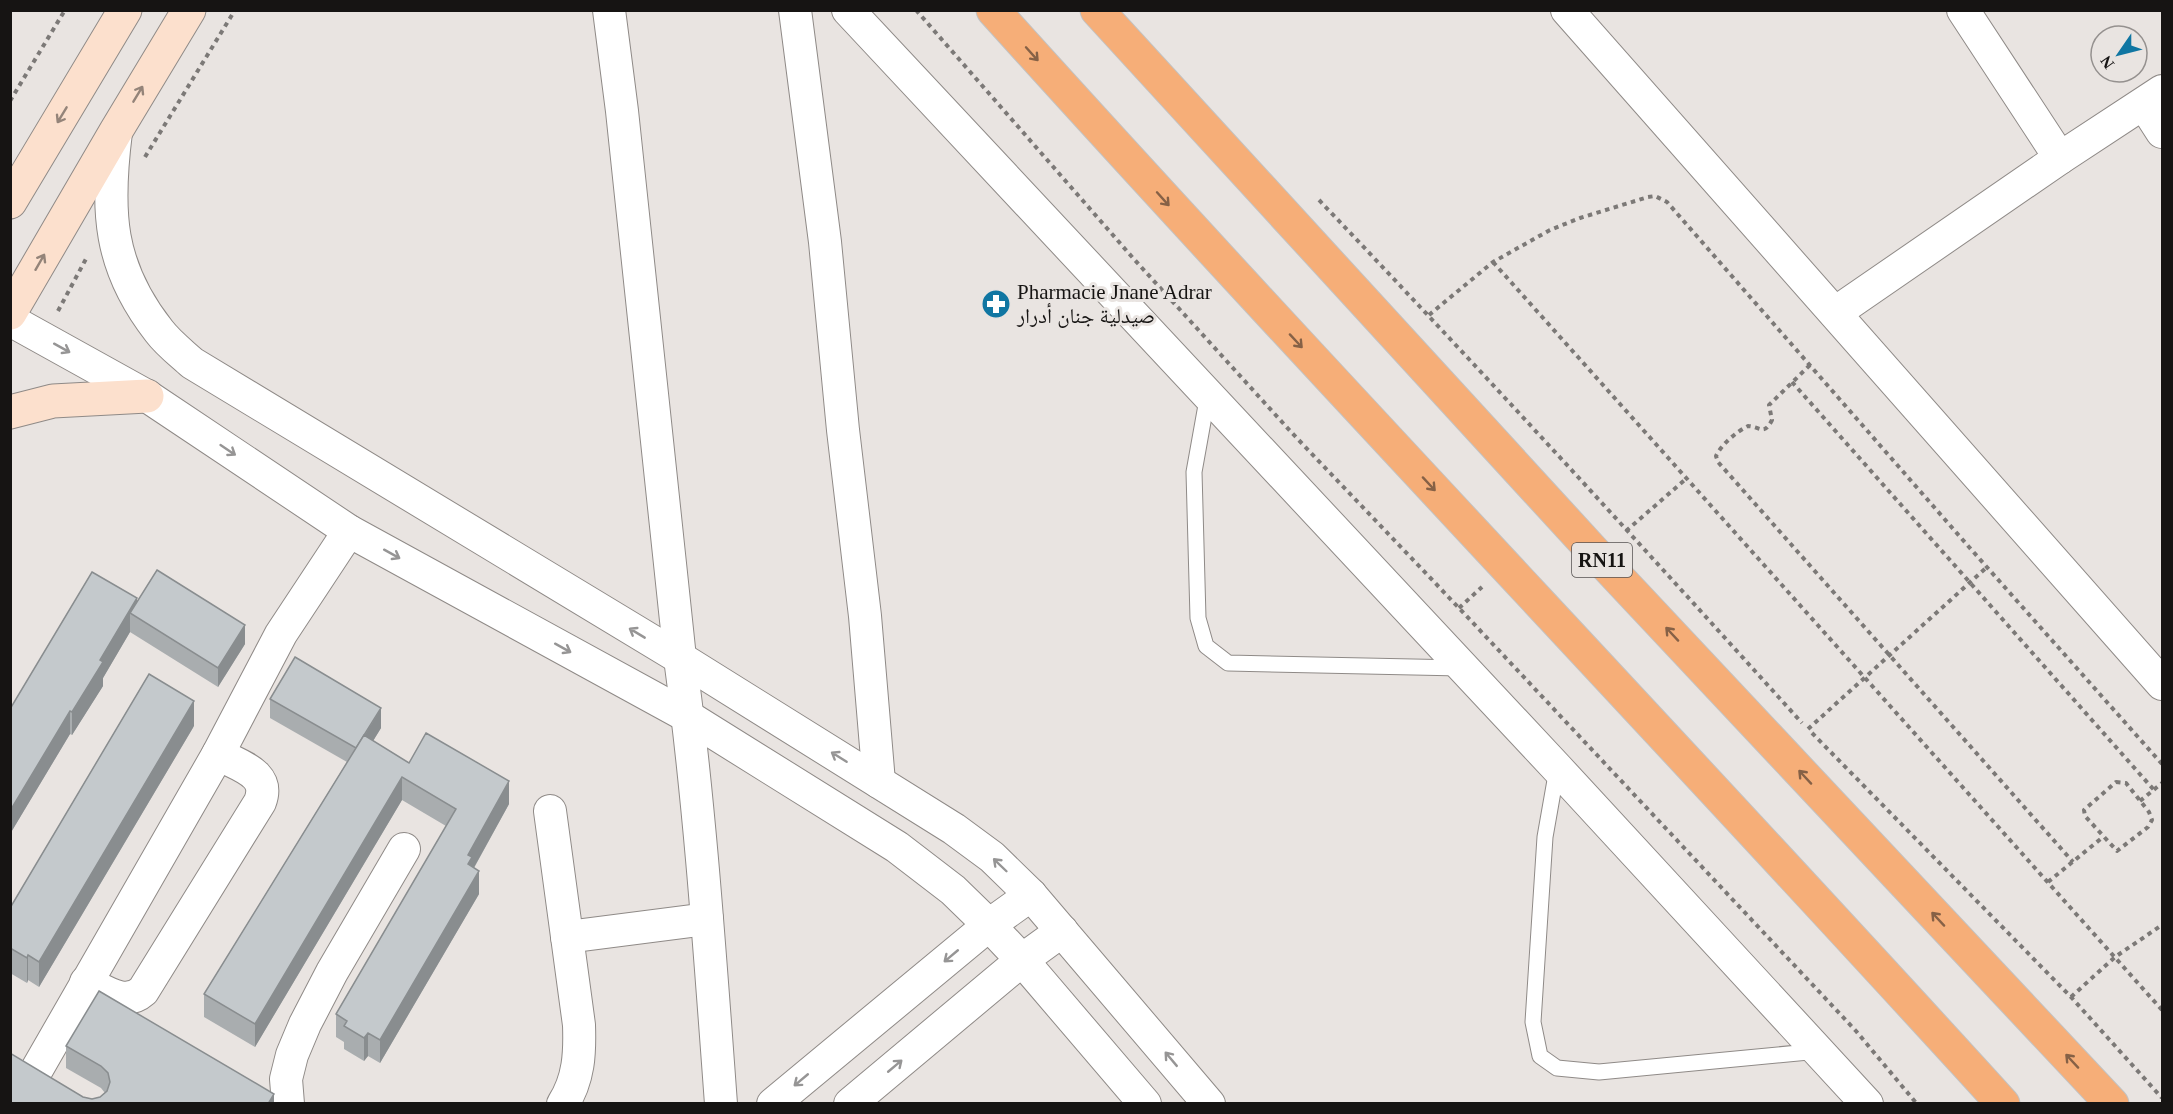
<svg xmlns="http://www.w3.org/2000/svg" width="2173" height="1114" font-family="'Times New Roman','Noto Naskh Arabic',serif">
  <rect width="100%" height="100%" fill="#e9e4e1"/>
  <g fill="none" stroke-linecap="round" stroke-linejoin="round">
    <g stroke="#8f8a87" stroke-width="17">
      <g id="service">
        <polyline points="1208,394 1194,472 1198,618 1206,646 1228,663 1461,668"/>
        <polyline points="1557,769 1545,837 1533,1022 1540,1056 1557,1068 1599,1072 1819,1051"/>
      </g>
    </g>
    <g stroke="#8f8a87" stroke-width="34">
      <g id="minor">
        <path d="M 609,10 L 622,111 L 680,658 C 700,806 710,955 721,1104"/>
        <polyline points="795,10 825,242 843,430 865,616 879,782"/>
        <polyline points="848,10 1557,768 1867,1104"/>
        <polyline points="1567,10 2162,684"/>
        <polyline points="1963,10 2060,158"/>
        <polyline points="2144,104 2162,132"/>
        <path d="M 116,132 C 106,211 108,266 159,331 C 168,343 181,353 192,363 L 680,658 L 954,829 L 992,857 L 1031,895 L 1209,1104"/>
        <polyline points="1835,313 2060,158 2162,91"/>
        <polyline points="10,320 147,396 349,531 687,716 897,847 953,890 989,925 1022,960 1145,1104"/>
        <path d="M 550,811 L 579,1025 C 580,1053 579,1079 563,1104"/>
        <polyline points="567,937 707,919"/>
        <path d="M 86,982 C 105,991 125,1007 143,991 L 260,802 C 271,773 239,766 218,754"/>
        <polyline points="36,1071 218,754 281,634 349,531"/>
        <polyline points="288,1104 286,1079 292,1055 305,1024 332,972 404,849"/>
        <polyline points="773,1104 989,925 1031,895"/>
        <polyline points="850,1104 1022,960 1062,931"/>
      </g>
    </g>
    <g stroke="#8f8a87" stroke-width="35">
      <g id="secondary">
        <polyline points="10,202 125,10"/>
        <polyline points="10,313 116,131 189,10"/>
        <polyline points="10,412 53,401 147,396"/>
      </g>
    </g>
    <g stroke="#c2c2c2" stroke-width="35">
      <g id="trunk">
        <path d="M 993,10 C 1326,379 1669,737 2003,1104"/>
        <polyline points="1097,10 1592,550 2112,1104"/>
      </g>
    </g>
    <g stroke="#7c7977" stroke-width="4" stroke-dasharray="4.5 4.5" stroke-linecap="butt">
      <polyline points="916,10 1133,258 1292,433 1459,608 1856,1031 1917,1104"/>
      <polyline points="10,101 65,10"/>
      <polyline points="145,157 235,10"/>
      <path d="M 1319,200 C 1483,372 1643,547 1802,723"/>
      <polyline points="1493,262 2162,1010"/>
      <polyline points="58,311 87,257"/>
      <polyline points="1429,315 1493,262 1550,230 1580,218 1648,197 1655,196 1667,202 1969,547 2162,764"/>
      <path d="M 1810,365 L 1769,405 L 1772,420 C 1764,436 1761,427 1748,426 C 1737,431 1721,445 1716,456 L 1718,462 L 2073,862"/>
      <polyline points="1792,382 2154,790"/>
      <polyline points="1626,531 1687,478"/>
      <polyline points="1459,608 1482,587"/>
      <polyline points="1808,729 1987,567"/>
      <polyline points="1812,733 2071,997 2162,1098"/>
      <polygon points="2116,782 2126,783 2149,812 2152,820 2148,827 2117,851 2085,816 2084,810"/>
      <polyline points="2140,801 2162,783"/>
      <polyline points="2048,882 2103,837"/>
      <polyline points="2071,997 2115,957 2162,925"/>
    </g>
    <use href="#service" stroke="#fff" stroke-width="15"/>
    <use href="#minor" stroke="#fff" stroke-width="32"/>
    <use href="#secondary" stroke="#fce0cd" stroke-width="33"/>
    <use href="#trunk" stroke="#f6ae78" stroke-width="33"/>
  </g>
  <g fill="#a9adaf">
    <polygon points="137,603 245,644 218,687 130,632 103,678 103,686 72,735 70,734 10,834 10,709"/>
    <polygon points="270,699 381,728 373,741 409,763 509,804 474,868 479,894 380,1063 368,1056 364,1061 344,1049 344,1042 336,1037 336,1014 446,826 402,800 255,1047 204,1017 204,994 347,762 270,718"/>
    <polygon points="194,726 39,987 28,980 27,983 10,973 10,908"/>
    <polygon points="66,1046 274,1104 10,1104 83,1097 92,1099 100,1097 105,1093 101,1088 66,1068"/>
  </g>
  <g fill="#898d8f">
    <polygon points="137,598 137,617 130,613 130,632 103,678 103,686 72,735 72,712 100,660"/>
    <polygon points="245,625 245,644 218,687 218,668"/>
    <polygon points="194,701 194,726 39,987 39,962"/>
    <polygon points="381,708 381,728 357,767 357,748"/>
    <polygon points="70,711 70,734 10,834 10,811"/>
    <polygon points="402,777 402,800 255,1047 255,1024"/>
    <polygon points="509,781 509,804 472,871 468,887 468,855"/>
    <polygon points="479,871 479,894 380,1063 380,1040"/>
    <polygon points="28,955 28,980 27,983 27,958"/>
    <polygon points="368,1033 368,1056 364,1061 364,1038"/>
    <polygon points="274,1094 274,1104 268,1104"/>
  </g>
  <g fill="#c4c9cc" stroke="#898d8f" stroke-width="1.5">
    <polygon points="157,570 245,625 218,668 130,613"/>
    <polygon points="92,572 137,598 100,660 103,662 72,712 70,711 10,811 10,709"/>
    <polygon points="295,657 381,708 356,748 270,699"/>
    <polygon points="149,674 194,701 39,962 28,955 27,958 10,948 10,908"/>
    <polygon points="426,733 509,781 468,855 472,857 468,864 479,871 380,1040 368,1033 364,1038 344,1026 347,1021 336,1014 456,809 402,777 255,1024 204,994 364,735 409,763"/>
    <polygon points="99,991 274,1094 268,1104 10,1104 10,1053 83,1097 92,1099 100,1097 107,1091 110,1082 108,1073 101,1066 66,1046"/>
  </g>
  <defs><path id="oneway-shaft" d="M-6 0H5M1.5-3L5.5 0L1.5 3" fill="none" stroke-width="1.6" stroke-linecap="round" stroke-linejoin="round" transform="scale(1.5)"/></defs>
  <g stroke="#866146">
    <use href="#oneway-shaft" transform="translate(1032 54) rotate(48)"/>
    <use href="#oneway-shaft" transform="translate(1163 199) rotate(48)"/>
    <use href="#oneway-shaft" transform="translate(1296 341) rotate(47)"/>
    <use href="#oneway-shaft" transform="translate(1429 484) rotate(47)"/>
    <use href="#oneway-shaft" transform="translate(1672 634) rotate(-133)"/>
    <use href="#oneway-shaft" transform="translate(1805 777) rotate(-133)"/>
    <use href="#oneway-shaft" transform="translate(1938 919) rotate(-133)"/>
    <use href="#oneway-shaft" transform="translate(2072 1061) rotate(-133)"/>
  </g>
  <g stroke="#948479">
    <use href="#oneway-shaft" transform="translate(138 94) rotate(-59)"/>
    <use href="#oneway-shaft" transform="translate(62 115) rotate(121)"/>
    <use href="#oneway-shaft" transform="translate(40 262) rotate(-60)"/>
  </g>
  <g stroke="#969595">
    <use href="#oneway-shaft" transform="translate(62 348) rotate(29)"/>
    <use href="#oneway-shaft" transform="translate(228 450) rotate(34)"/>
    <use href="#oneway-shaft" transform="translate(392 554) rotate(29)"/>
    <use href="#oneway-shaft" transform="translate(637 633) rotate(-149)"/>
    <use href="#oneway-shaft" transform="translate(563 648) rotate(29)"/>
    <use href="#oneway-shaft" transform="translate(839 757) rotate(-148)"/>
    <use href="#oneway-shaft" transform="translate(1000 865) rotate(-136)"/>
    <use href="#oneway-shaft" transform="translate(951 956) rotate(140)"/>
    <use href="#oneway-shaft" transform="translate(1171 1059) rotate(-130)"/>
    <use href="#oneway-shaft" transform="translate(895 1066) rotate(-40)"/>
    <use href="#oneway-shaft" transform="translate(801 1080) rotate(140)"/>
  </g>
  <defs>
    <g id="pharmacy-disc" transform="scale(1.5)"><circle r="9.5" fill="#1076a2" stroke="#e9e4e1"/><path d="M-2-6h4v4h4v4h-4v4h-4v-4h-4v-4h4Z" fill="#fff"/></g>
  </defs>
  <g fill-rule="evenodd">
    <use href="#pharmacy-disc" x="996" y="304"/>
  </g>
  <g text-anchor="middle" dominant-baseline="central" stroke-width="6" stroke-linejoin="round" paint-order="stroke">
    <rect fill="#e9e4e1" stroke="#555251" stroke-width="1.5" x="1572" y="543" width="60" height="34" rx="4.5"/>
    <g font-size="20" font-weight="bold" fill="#161413">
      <text x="1602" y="560">RN11</text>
    </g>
    <g font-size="21" fill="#161413" stroke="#e9e4e1" text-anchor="start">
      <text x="1017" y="292">Pharmacie Jnane Adrar<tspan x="1017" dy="24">صيدلية جنان أدرار</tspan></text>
    </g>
  </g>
  <rect width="2173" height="1114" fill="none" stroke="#161413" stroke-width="24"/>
  <g transform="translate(2119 54) rotate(235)"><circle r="28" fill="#e9e4e1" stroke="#95918f" stroke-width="1.5"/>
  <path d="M0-4.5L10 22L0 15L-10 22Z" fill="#1076a2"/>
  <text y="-9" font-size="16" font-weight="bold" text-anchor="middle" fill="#161413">N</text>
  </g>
</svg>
